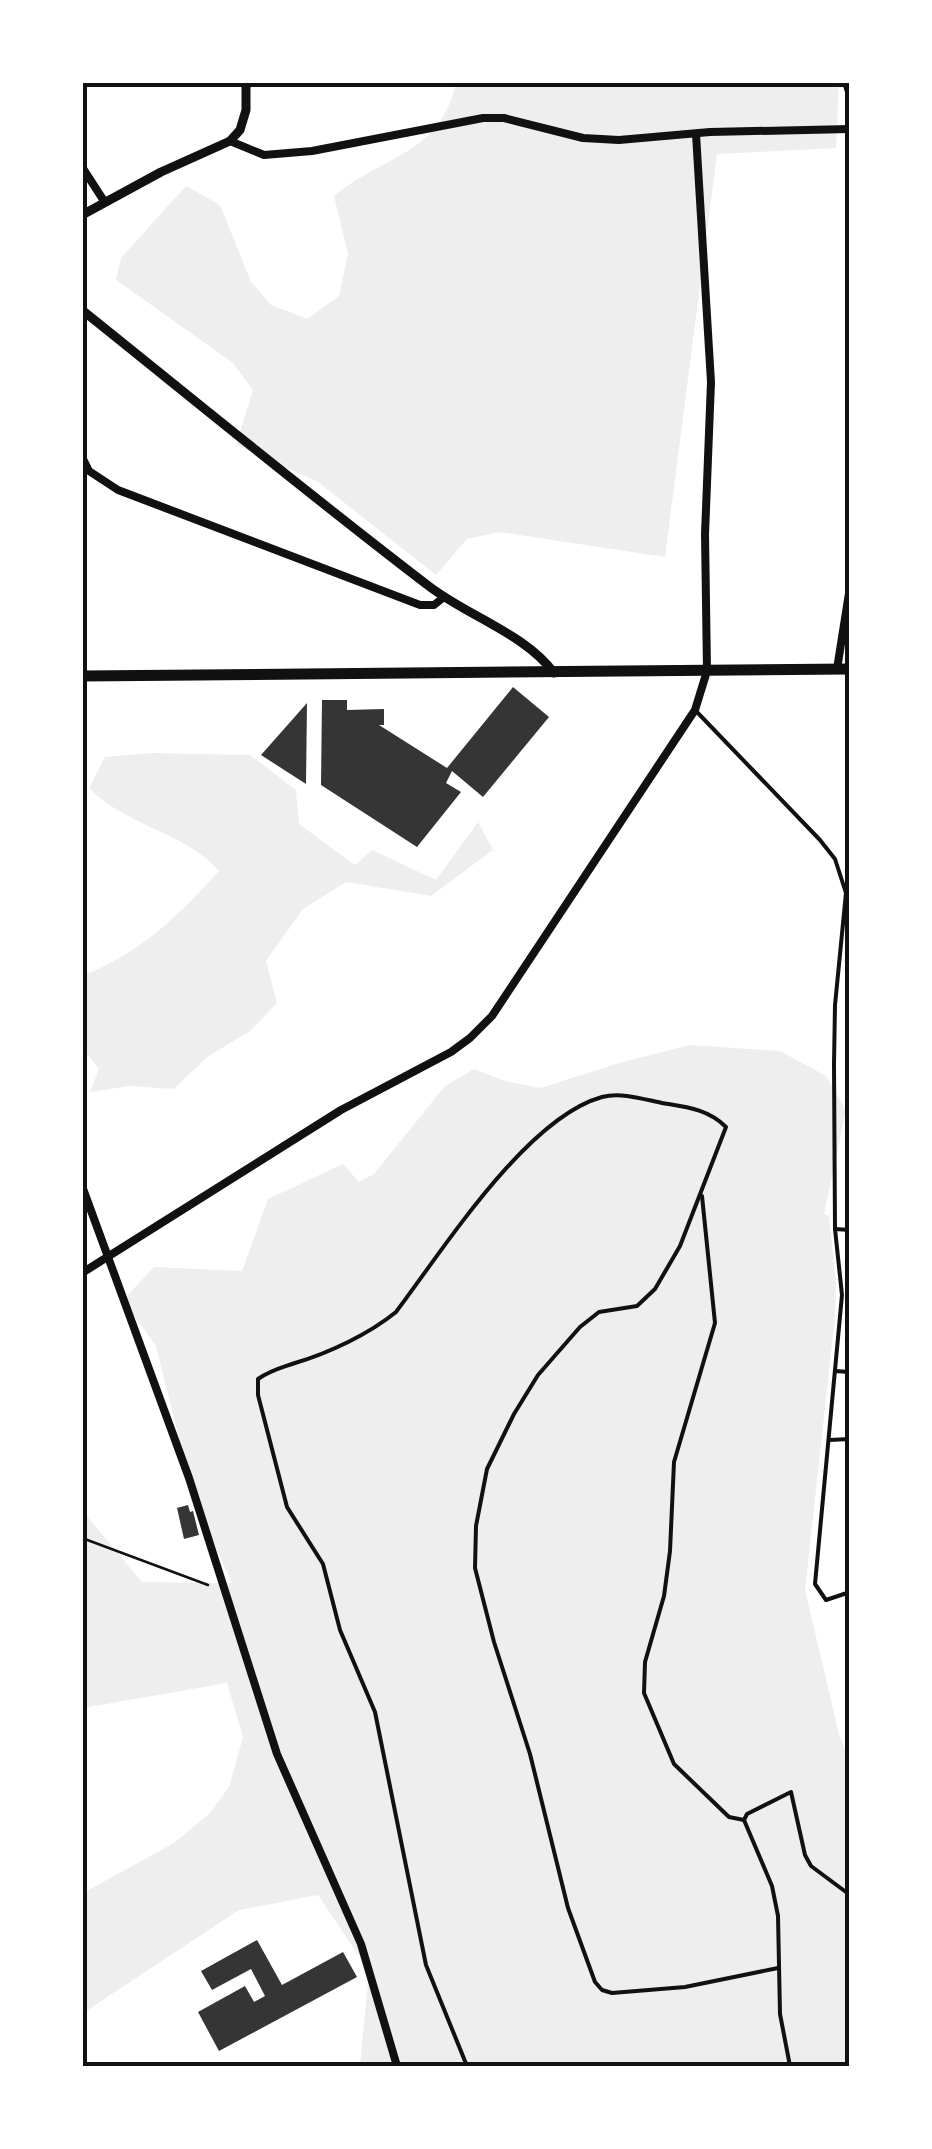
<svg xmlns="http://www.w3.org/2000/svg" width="932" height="2149" font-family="'Alegreya Sans',sans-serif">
  <rect width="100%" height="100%" fill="#fff"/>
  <g fill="#eee">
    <path d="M 456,83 L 839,83 L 836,148 L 717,154 L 665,557 L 499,532 L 467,539 L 436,575 L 318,482 L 236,445 L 253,390 L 233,363 L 116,280 L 121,258 L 186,186 L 220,205 L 251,282 L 271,305 L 307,319 L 339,296 L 348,254 L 334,196 C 385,154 440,155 456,83 Z"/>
    <path d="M 152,753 L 250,755 L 296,790 L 299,824 L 355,865 L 372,850 L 436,880 L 478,822 L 493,850 L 431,896 L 346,882 L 303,909 L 266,961 L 277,1003 L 250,1031 L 207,1057 L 174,1089 L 129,1086 L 90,1092 L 99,1069 L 83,1049 L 83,970 L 89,973 C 146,949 178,915 219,871 C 185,832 126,826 89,788 L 105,757 Z"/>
    <polygon points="690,1045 780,1051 826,1076 846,1110 824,1214 829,1216 836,1284 835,1317 805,1590 839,1734 849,1760 849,2066 402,2066 392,2034 394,2066 360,2066 369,1971 318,1895 239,1910 83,2013 83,1893 174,1843 210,1813 229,1787 243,1737 227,1683 83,1708 82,1510 142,1582 232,1583 203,1519 189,1478 156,1346 123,1300 154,1267 242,1271 268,1199 343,1164 359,1182 374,1174 445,1086 474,1069 505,1081 541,1088 619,1063"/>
  </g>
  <g fill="#353535">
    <polygon points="513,687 549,717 483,797 452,771 446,783 461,792 417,847 321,785 322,700 347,700 347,710 384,709 384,725 379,725 447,768"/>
    <polygon points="307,703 306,784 261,755"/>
    <polygon points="188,1505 190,1512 193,1511 199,1535 184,1539 177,1508"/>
    <polygon points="257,1940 282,1985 343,1952 357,1977 219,2051 198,2012 245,1986 254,2002 265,1996 251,1969 212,1990 201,1971"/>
  </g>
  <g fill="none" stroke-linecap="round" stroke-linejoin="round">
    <polyline stroke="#111" stroke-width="2.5" points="82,1538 208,1585"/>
    <g stroke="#111" stroke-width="4">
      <polyline points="695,710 820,840 835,859 846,893 835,1005 834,1064 835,1229 842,1295 815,1584 826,1600 850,1592"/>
      <polyline points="702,1196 715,1323 674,1462 670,1551 664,1596 645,1662 644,1693 674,1764 729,1817 744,1820"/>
      <polyline points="835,1229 850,1230"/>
      <polyline points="835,1371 850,1372"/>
      <polyline points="829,1440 850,1439"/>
      <path d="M 467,2066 L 426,1965 L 375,1712 L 340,1630 L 323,1564 L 287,1507 L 258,1395 L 258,1379 C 271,1370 281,1368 295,1363 C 329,1353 369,1334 396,1312 C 443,1250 526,1118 602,1097 C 621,1092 643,1099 662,1103 C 686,1107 708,1109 726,1127 L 680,1246 L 655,1289 L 637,1306 L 599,1312 L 580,1327 L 538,1375 L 514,1414 L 487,1469 L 476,1526 L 475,1568 L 494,1642 L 530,1754 L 568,1908 L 595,1982 L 602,1990 L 612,1993 L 685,1987 L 778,1968"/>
      <polyline points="790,2066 780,2014 778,1916 772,1886 744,1820 747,1814 791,1792 805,1855 811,1866 850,1895"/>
    </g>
    <g stroke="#111" stroke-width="8">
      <polyline points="846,82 850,95"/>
      <polyline points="230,141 264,155 312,151 483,118 504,118 583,138 619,140 710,132 850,129"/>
      <polyline points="82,167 104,201"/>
      <polyline points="82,457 89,471 118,490 420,605 434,605 444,597"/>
      <polyline points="837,669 850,587"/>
      <polyline points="82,1186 189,1478 277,1754 361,1944 397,2066"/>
      <polyline points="82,1273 341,1110 451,1052 470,1038 492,1016 695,710 707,671 705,534 711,382 696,134"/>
    </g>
    <g stroke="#111" stroke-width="9">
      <polyline points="82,215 161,172 230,141 240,130 246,110 246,82"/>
      <path d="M 82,310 C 198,403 312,497 430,587 C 470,617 525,634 554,673"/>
    </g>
    <polyline stroke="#111" stroke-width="11" points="82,676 850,669"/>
  </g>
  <rect width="932" height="2149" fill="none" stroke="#ffffff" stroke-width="170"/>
  <rect x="85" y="85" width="762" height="1979" fill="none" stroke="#111" stroke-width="4"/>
</svg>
